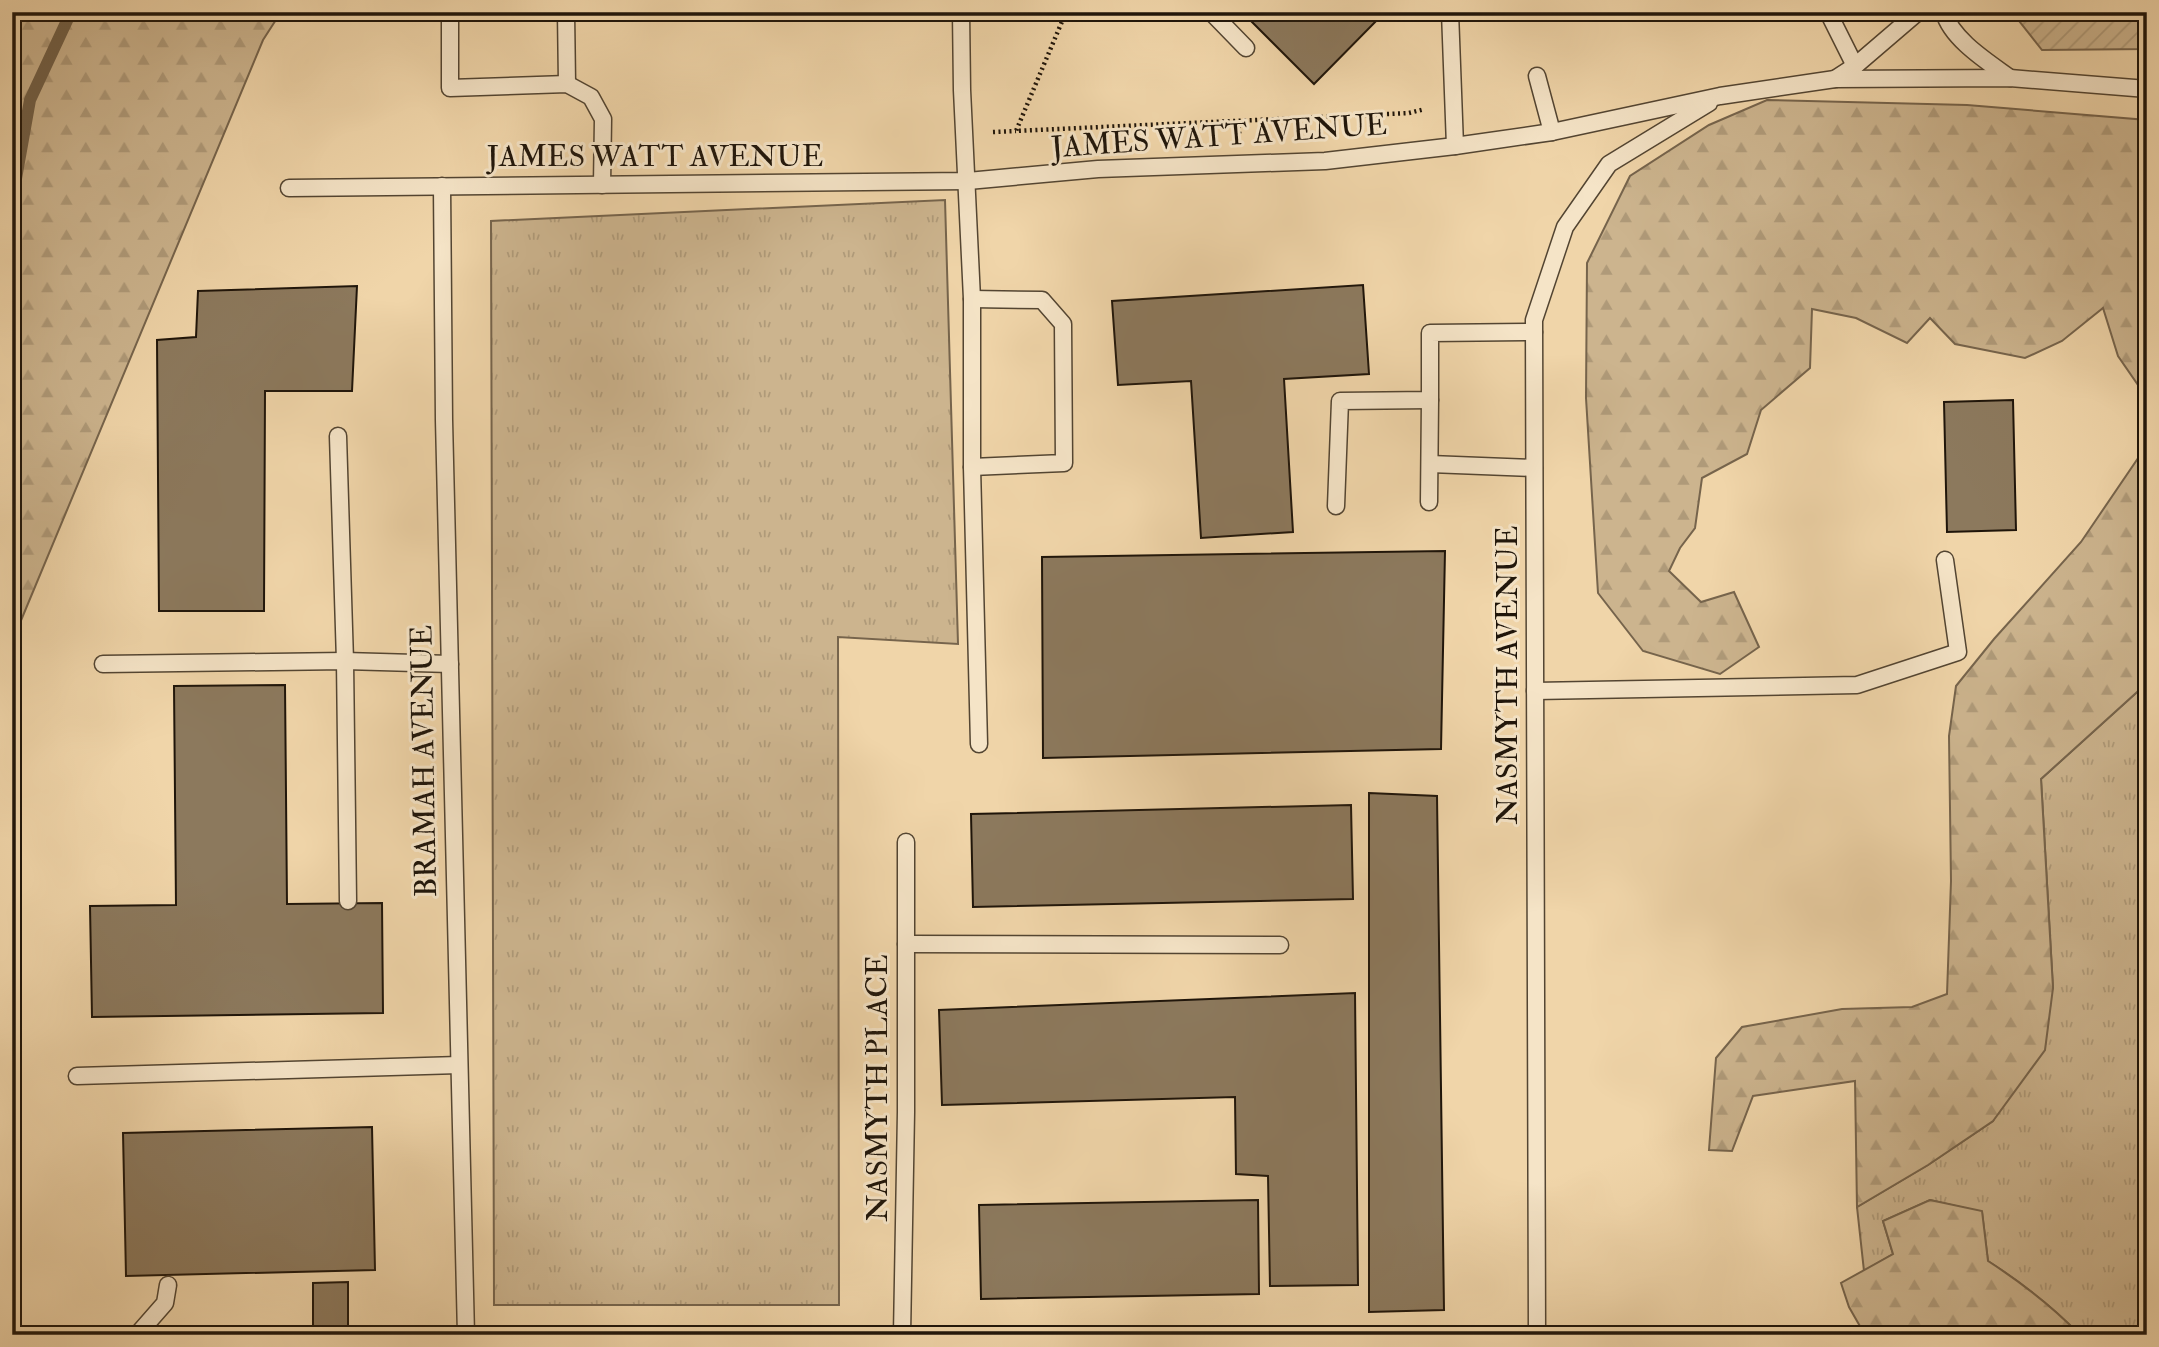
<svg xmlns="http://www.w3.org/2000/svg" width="2159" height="1347" font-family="'IM FELL Double Pica',serif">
  <defs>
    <pattern id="grass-tufts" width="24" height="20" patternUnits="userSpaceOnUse" patternTransform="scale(1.75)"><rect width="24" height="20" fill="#ccb48e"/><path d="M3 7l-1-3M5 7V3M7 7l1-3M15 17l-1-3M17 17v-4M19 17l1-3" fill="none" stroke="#af9a79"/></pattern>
    <pattern id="forest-firs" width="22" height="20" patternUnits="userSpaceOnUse" patternTransform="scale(1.75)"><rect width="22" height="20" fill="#ccb48e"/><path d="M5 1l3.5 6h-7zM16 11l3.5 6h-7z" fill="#af9a79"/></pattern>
    <pattern id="garden-furrows" width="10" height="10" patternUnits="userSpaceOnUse" patternTransform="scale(1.75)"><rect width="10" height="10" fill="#ccb48e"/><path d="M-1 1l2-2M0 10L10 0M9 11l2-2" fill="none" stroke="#af9a79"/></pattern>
  </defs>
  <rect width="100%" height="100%" fill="#f0d5a9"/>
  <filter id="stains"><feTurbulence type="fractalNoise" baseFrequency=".00286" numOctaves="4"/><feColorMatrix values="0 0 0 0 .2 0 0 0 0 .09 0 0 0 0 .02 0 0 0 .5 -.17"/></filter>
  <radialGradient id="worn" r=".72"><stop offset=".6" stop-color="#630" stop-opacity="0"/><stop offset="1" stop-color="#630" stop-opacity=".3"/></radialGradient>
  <g fill="url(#grass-tufts)" stroke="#76644c" stroke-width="2">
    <polygon points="945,200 958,644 838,637 839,1305 494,1305 491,221"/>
    <path d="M 2147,683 L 2147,1335 L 2080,1335 C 2052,1306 2022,1283 1988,1261 L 1982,1212 L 1930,1200 L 1883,1221 L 1893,1254 L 1864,1271 L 1857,1207 L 1928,1165 L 1993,1121 L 2053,988 L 2041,779 Z"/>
  </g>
  <g fill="url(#forest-firs)" stroke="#76644c" stroke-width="2">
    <polygon points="13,12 281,12 263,40 12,642"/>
    <polygon points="1767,100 1967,105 2147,120 2147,398 2118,356 2103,308 2062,341 2025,358 1955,344 1930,318 1907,343 1856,318 1812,309 1810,368 1761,410 1747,454 1702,478 1695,528 1680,548 1669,571 1701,602 1734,592 1759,647 1720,674 1643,651 1598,593 1586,398 1587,263 1630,176 1709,125"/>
    <polygon points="2147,445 2147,683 2041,779 2053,988 2045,1050 1993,1121 1928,1165 1857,1207 1855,1081 1753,1096 1732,1151 1709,1150 1716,1058 1742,1027 1842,1009 1912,1007 1947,994 1951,881 1949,736 1956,686 1994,639 2081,542"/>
    <path d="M 1930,1200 L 1982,1211 L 1988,1261 C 2022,1283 2052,1306 2080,1335 L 1865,1335 L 1849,1307 L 1841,1283 L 1893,1254 L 1883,1221 Z"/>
  </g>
  <polygon fill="url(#garden-furrows)" stroke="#76644c" stroke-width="2" points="2012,12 2147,12 2147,49 2042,50"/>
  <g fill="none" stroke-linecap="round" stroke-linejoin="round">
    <polyline stroke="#726149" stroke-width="12" points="12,201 30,100 71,12"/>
  </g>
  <g fill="#8c795d" stroke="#1f150a" stroke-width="2">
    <polygon points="1242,12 1385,12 1314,84"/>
    <polygon points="1363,285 1369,374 1284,379 1293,532 1201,538 1191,381 1118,385 1112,301"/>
    <polygon points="357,286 352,391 265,391 264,611 159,611 157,340 196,337 198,291"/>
    <polygon points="2013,400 2016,530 1947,532 1944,402"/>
    <polygon points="1445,551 1441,749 1043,758 1042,557"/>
    <polygon points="285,685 287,904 382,903 383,1013 92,1017 90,906 176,905 174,686"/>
    <polygon points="1369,793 1437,796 1444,1310 1369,1312"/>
    <polygon points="1351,805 1353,899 973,907 971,814"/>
    <polygon points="1355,993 1358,1285 1270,1286 1268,1176 1236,1174 1235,1097 942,1105 939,1010"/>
    <polygon points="372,1127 375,1270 126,1276 123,1133"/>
    <polygon points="1258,1200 1259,1294 981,1299 979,1205"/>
    <polygon points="348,1282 348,1335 313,1335 313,1283"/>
  </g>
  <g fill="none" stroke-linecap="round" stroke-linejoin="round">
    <g stroke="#534532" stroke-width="19">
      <g id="lane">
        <polyline points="450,12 450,88 567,84 591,97 603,119 602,185"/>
        <polyline points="566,12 567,84"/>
        <polyline points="961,12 962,90 972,299 972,467 979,744"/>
        <polyline points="1211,12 1246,48"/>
        <polyline points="1450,12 1455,146"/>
        <polyline points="1828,12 1855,66"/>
        <path d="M 1944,12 C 1951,39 1988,62 2010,78"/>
        <polyline points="1537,76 1552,132"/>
        <polyline points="1835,79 1855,66 1918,12"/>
        <polyline points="442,186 444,420 466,1335"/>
        <polyline points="289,188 968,181 1098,169 1325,161 1455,146 1552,132 1720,96 1835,79 2010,78 2147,89"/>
        <polyline points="338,436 345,661 348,901"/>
        <polyline points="1430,464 1534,468"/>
        <polyline points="972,467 1064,463 1063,324 1042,300 972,299"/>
        <polyline points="1429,502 1430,400"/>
        <polyline points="1336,506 1340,401 1430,400 1430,333 1534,332"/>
        <polyline points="103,664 345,661 450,664"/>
        <polyline points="1535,691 1857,685 1958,652 1945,560"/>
        <polyline points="906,944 1280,945"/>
        <polyline points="77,1076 459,1065"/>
        <polyline points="137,1335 165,1303 168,1285"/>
        <polyline points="902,1335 906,1112 906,842"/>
        <polyline points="1537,1335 1534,320 1565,227 1609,164 1709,103"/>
      </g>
    </g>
    <g stroke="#1f150a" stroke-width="4.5" stroke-dasharray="2 3.5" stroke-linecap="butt">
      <polyline points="1066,12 1016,131 1409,113 1425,109"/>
      <polyline points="1237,121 1240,137"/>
      <polyline points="993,132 1016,131"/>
    </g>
    <use href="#lane" stroke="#f5e4c7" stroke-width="16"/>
  </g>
  <g text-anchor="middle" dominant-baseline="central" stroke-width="6" stroke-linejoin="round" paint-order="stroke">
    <g font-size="30" fill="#1f150a" stroke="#f5e4c7">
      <text transform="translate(1219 136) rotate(-4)">JAMES WATT AVENUE</text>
      <text x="655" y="156">JAMES WATT AVENUE</text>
      <text transform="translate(1507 675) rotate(-90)">NASMYTH AVENUE</text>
      <text transform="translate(424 761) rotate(-91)">BRAMAH AVENUE</text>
      <text transform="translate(877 1088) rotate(-90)">NASMYTH PLACE</text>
    </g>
  </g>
  <rect width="2159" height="1347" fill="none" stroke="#f0d5a9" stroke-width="42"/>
  <rect x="14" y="14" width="2131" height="1319" fill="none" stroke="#1f150a" stroke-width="3.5"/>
  <rect x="21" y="21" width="2117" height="1305" fill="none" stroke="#1f150a" stroke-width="2"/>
  <rect width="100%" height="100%" filter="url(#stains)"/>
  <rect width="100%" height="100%" fill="url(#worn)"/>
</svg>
